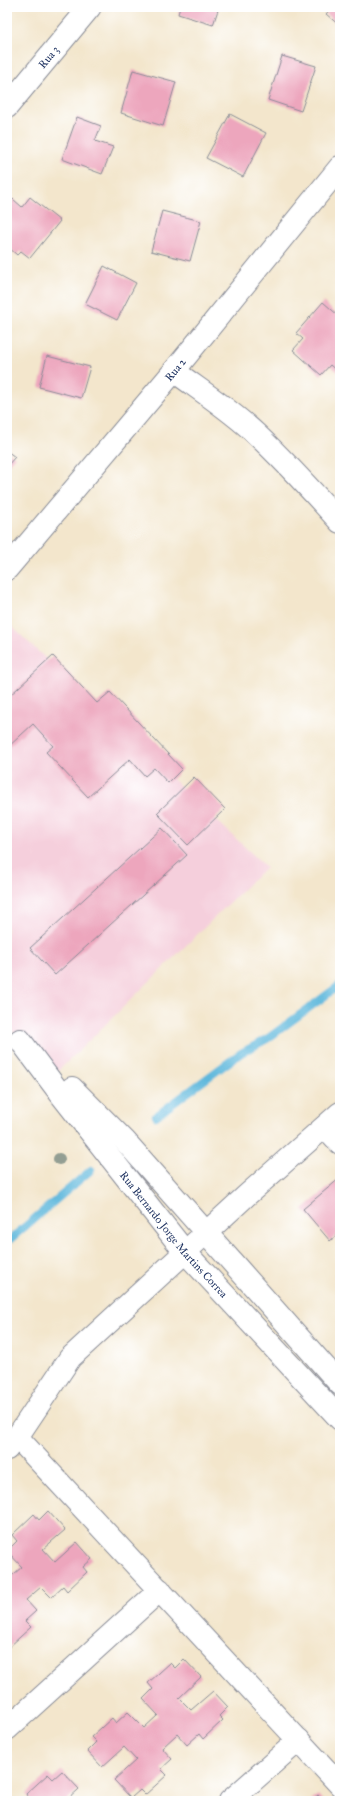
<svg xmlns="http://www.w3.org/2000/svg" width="347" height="1808" font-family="'IM FELL Great Primer',serif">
  <rect width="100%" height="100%" fill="#fff"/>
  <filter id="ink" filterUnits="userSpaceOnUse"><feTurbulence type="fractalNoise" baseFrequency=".025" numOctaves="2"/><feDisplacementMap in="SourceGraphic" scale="8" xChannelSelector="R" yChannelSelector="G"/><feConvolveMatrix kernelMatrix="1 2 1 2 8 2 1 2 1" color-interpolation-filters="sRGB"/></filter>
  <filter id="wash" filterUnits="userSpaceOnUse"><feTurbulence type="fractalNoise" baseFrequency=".012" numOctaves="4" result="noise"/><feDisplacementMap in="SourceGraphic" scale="16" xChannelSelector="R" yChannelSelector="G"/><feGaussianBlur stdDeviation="0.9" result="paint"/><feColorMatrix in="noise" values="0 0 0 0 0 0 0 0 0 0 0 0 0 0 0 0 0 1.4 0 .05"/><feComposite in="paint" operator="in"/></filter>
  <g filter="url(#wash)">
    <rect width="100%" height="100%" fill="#f3e6cc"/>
    <polygon fill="#f5cfdc" points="7,622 266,867 52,1077 7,1025"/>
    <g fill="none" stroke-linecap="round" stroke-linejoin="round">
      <g stroke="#5fb8dc" stroke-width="8">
        <polyline points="156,1116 241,1053 267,1039 340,985"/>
        <polyline points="7,1242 91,1170"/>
      </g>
    </g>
    <g id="blocks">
      <g fill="#eda6bd">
        <polygon points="180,7 219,7 213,25 178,14"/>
        <polygon points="332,7 340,7 340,26 326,14"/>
        <polygon points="282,56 316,66 301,111 268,100"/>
        <polygon points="133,70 176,82 163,126 121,113"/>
        <polygon points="230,114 266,133 243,177 206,158"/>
        <polygon points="77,117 101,126 95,141 113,147 102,174 62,159"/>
        <polygon points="30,197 60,221 30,258 21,251 17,255 7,246 9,240 7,239 7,226 10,223 7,221 7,206 13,199 22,207"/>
        <polygon points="162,211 201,221 190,261 151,251"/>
        <polygon points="104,266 136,283 117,320 85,304"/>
        <polygon points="323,302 340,317 340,369 338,372 330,365 321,375 293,350 303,339 296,333"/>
        <polygon points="47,356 90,367 81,398 39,387"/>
        <polygon points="7,451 15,457 7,466"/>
        <polygon points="53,656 97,703 110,692 182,769 168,783 154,768 145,776 130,759 88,797 46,752 53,746 33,724 7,748 7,698"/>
        <polygon points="194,777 225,809 188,845 157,813"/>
        <polygon points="162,828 187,855 55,975 30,948"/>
        <polygon points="340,1178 340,1232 330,1241 303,1209"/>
        <polygon points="48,1511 65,1530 43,1549 55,1562 77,1542 92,1559 83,1567 87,1572 67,1591 63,1586 51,1597 41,1587 26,1600 36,1611 25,1621 31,1627 9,1647 7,1645 7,1580 22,1567 7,1551 17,1541 12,1535 34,1514 39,1520"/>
        <polygon points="184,1659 201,1677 179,1698 191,1710 213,1691 228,1707 219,1716 223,1720 203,1739 199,1734 187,1745 177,1734 162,1748 172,1759 161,1769 167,1775 145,1795 140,1790 131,1798 114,1780 136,1760 124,1747 102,1767 87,1751 96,1742 91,1737 112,1718 116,1723 128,1712 144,1728 158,1715 143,1699 153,1689 148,1683 170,1663 175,1668"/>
        <polygon points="62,1771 79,1789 66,1801 31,1801 26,1794 48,1774 53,1779"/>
        <polygon points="318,1795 323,1801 311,1801"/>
      </g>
    </g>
  </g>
  <g filter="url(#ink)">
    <use href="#blocks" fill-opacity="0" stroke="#878a95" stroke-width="1"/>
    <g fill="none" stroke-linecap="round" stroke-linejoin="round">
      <g stroke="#878a95" stroke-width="24">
        <g id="minor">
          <path id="s1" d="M 7,107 L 90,7"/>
          <path d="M 174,371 C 201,391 231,410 256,434 C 285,461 313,492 340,522"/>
          <path id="s2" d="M 7,569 L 174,371 L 340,167"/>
          <path id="s3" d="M 20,1040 L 62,1096 L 185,1252 L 340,1419"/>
          <polyline points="72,1088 125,1141 340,1384"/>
          <polyline points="325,1127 340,1143"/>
          <polyline points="17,1437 340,1785"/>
          <polyline points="7,1449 17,1437 70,1358 247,1195 340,1113"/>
          <polyline points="7,1729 160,1590"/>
          <polyline points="230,1801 299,1740"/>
        </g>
      </g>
      <use href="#minor" stroke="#fff" stroke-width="22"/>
    </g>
    <circle fill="#939e93" cx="59" cy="1159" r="6"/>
  </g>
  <g text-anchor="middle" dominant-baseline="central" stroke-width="3.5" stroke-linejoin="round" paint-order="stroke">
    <g font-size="11" fill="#1b2f5e" stroke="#fff">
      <text stroke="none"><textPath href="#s1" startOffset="65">Rua 3</textPath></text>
      <text stroke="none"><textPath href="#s2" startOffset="261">Rua 2</textPath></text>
      <text stroke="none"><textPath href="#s3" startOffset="248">Rua Bernardo Jorge Martins Correa</textPath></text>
    </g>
  </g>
  <rect width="347" height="1808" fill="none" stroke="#fff" stroke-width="24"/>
</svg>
